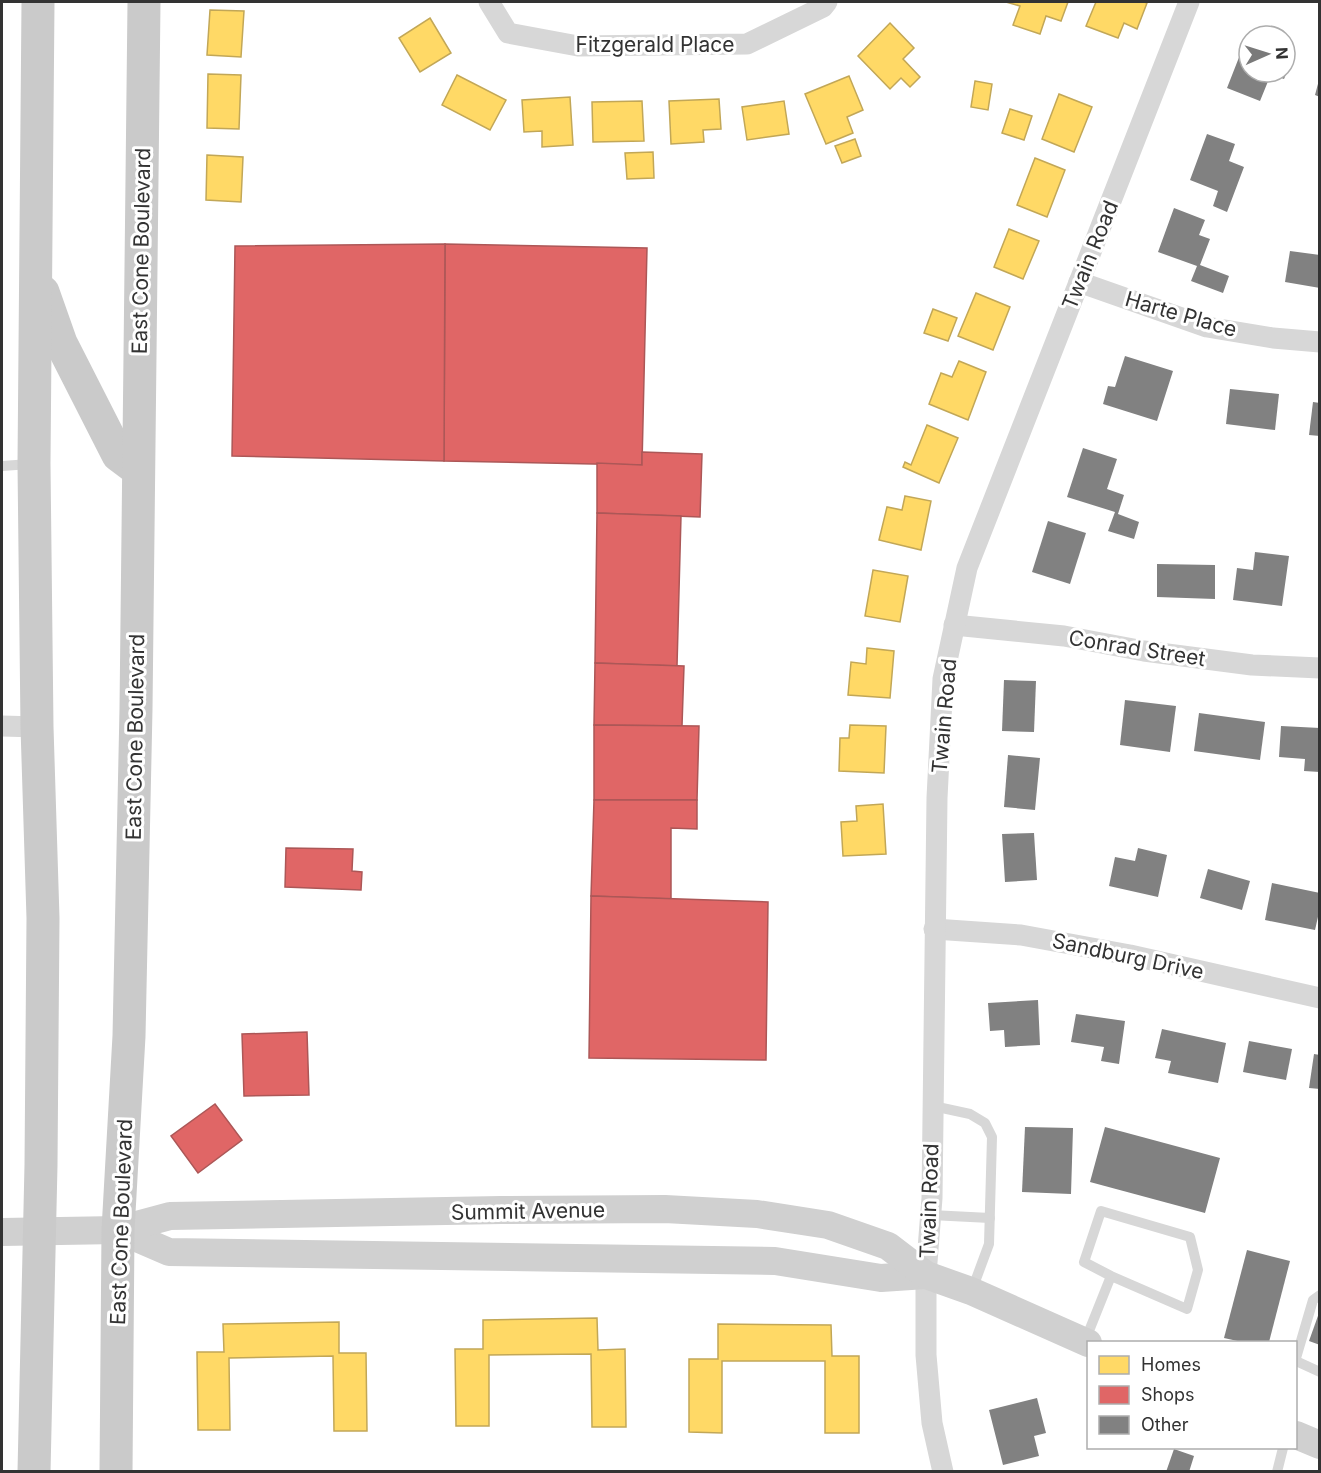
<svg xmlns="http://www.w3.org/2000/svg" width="1321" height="1473" font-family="Inter,sans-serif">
  <rect width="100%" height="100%" fill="#fff"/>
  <g fill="#ffd966" stroke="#c2a757" stroke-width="1.5">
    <polygon points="1006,2 1068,2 1061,21 1046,16 1040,34 1013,25 1020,6"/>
    <polygon points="1096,2 1144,2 1147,3 1137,29 1124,23 1118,38 1086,26"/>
    <polygon points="210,10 244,11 241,57 207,55"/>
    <polygon points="430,18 451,53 420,72 399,38"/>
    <polygon points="890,23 914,48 903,59 920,77 910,87 901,78 890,89 858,56"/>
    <polygon points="208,74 241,75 239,129 207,128"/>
    <polygon points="457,75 506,100 490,130 442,105"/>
    <polygon points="849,76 863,110 847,117 853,133 826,144 805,94"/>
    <polygon points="975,81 992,84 988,110 971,107"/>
    <polygon points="1059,94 1092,107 1074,152 1042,139"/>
    <polygon points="570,97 573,145 542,147 542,131 524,132 522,100"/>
    <polygon points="719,99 721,129 703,130 704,142 671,144 669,101"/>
    <polygon points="642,101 644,141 593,142 592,102"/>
    <polygon points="784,101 789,134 747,140 742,107"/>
    <polygon points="1010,109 1032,116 1024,140 1002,133"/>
    <polygon points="855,139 861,156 842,163 835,146"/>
    <polygon points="653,152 654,178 627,179 625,153"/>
    <polygon points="207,155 243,157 241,202 206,200"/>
    <polygon points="1035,158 1065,170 1047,217 1017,205"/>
    <polygon points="1009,229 1039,241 1023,279 994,267"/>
    <polygon points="976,293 1010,307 993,350 958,336"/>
    <polygon points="933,309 957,318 948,341 924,333"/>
    <polygon points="959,361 986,372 968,420 929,404 941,373 952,377"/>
    <polygon points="927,425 958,438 939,483 903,467 905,462 911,465"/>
    <polygon points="905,496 931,501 921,550 879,540 887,507 902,510"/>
    <polygon points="873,570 908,576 900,622 865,616"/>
    <polygon points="867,648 894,651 890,698 848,695 851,662 866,664"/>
    <polygon points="850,725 886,726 884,773 839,771 840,738 849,738"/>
    <polygon points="883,804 886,854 843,856 841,822 857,821 856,806"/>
    <polygon points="597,1318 598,1350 625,1349 626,1427 592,1427 591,1354 489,1355 489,1426 456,1426 455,1349 483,1349 483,1320"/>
    <polygon points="339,1322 339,1353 366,1353 367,1431 334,1431 333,1356 229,1358 230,1430 198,1430 197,1352 224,1352 223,1324"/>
    <polygon points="718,1324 831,1325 832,1356 859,1356 859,1433 825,1433 825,1361 722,1361 722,1433 689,1432 689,1359 718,1359"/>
  </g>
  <g fill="#e06666" stroke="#ac5757" stroke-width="1.5">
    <polygon points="445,244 647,248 642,465 444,461"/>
    <polygon points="445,244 444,461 232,456 235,246"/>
    <polygon points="642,452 702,454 700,517 597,513 597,463 642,465"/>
    <polygon points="597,513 681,516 677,666 595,663"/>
    <polygon points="595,663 684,666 682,726 594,725"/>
    <polygon points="594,725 699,726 697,800 594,800"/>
    <polygon points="594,800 697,800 697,829 671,828 671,899 591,896"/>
    <polygon points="286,848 353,849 352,871 362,872 361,890 285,887"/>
    <polygon points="591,896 768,902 766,1060 589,1058"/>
    <polygon points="307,1032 309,1095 244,1096 242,1034"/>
    <polygon points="215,1104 242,1140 198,1173 171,1136"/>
  </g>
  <g fill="#818181">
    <polygon points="1245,42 1249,43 1249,72 1285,72 1285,57 1292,60 1284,79 1271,74 1260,101 1227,88"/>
    <polygon points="1319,80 1320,80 1320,97 1315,95"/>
    <polygon points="1207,134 1235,144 1229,161 1244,167 1227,212 1213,206 1218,191 1190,180"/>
    <polygon points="1174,208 1205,220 1199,235 1210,239 1200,265 1229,276 1223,293 1191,281 1197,266 1158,252"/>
    <polygon points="1290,251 1320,255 1320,288 1285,282"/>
    <polygon points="1125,356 1173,371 1157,421 1103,404 1108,386 1115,387"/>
    <polygon points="1230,389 1279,394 1275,430 1226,424"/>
    <polygon points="1313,402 1320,403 1320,436 1309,435"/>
    <polygon points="1083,448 1117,459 1107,489 1124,495 1118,514 1139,522 1134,539 1108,531 1115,512 1067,497"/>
    <polygon points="1048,521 1086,533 1070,584 1032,572"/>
    <polygon points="1255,552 1289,556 1282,606 1233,600 1237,568 1253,570"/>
    <polygon points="1157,564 1215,565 1215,599 1157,597"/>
    <polygon points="1004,680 1036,681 1034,732 1002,731"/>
    <polygon points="1125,700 1176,706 1170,752 1120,745"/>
    <polygon points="1199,713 1265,722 1260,760 1194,751"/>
    <polygon points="1281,726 1320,728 1320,772 1304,771 1305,759 1279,757"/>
    <polygon points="1008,755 1040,758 1035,810 1004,807"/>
    <polygon points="1034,833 1037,880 1005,882 1002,834"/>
    <polygon points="1138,848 1167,855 1158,897 1109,886 1115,857 1135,861"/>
    <polygon points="1208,869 1250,881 1242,910 1200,898"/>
    <polygon points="1272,883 1320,893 1320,908 1315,930 1265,920"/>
    <polygon points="1038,1000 1040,1045 1005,1047 1004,1030 990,1031 988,1003"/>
    <polygon points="1076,1014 1125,1021 1119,1064 1101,1061 1104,1047 1071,1042"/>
    <polygon points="1162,1029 1226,1043 1218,1083 1168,1073 1171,1061 1155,1058"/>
    <polygon points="1249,1041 1292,1049 1286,1080 1243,1072"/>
    <polygon points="1314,1054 1320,1055 1320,1089 1309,1088"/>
    <polygon points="1025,1127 1073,1128 1071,1194 1022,1192"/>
    <polygon points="1105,1127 1220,1158 1205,1213 1090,1182"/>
    <polygon points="1247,1250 1290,1261 1269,1342 1242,1342 1224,1338"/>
    <polygon points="1319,1313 1320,1313 1320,1345 1309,1341"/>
    <polygon points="1037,1398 1046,1433 1034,1436 1039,1456 1003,1465 989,1410"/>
    <polygon points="1174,1449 1194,1456 1189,1472 1166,1472"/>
  </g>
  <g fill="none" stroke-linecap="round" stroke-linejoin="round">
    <g stroke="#d7d7d7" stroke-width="10">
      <polyline points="2,466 30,464"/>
      <polyline points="933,1106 970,1114 985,1123 992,1137 989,1244 972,1290"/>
      <polyline points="931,1215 990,1218"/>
      <polyline points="1085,1341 1111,1276 1084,1262 1101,1211 1190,1237 1198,1270 1187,1309 1111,1276"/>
      <polyline points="1296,1358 1313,1300 1320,1295"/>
      <polyline points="1296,1361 1320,1372"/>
      <polyline points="1277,1472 1283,1448"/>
    </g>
    <g stroke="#d7d7d7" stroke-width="21">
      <polyline points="489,2 508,33 578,46 747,44 823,7 827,2"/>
      <polyline points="1079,282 1207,327 1273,338 1320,342"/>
      <polyline points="954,625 1064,636 1144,651 1252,665 1320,668"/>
      <polyline points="2,726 37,727"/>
      <polyline points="934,929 1021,935 1130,955 1320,998"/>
      <polyline points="943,1472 932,1423 926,1355 926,1275 932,1198 937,798 943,679 967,568 1189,2"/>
    </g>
    <g stroke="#d0d0d0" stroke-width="28">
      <polyline points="118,1230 169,1252 775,1261 881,1278 926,1275"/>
      <polyline points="2,1232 118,1230 170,1216 501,1210 665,1209 757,1214 828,1225 888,1246 926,1275 971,1291 1088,1343"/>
      <polyline points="1296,1435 1320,1445"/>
    </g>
    <g stroke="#cacaca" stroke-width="33">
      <polyline points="43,292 61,343 118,455 138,470"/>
      <polyline points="34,1472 41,1165 43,918 37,727 34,464 38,2"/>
      <polyline points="116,1472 118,1230 129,1036 136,709 144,2"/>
    </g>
  </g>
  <g text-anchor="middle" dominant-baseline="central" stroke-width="6" stroke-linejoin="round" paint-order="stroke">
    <g font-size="21" fill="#333" stroke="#fff">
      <text x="655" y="44">Fitzgerald Place</text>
      <text transform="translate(141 251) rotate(-89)">East Cone Boulevard</text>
      <text transform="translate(1090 255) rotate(-68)">Twain Road</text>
      <text transform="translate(1181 314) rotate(16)">Harte Place</text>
      <text transform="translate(1137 648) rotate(9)">Conrad Street</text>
      <text transform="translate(944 716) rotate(-85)">Twain Road</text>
      <text transform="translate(135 737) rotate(-89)">East Cone Boulevard</text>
      <text transform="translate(1128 956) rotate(12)">Sandburg Drive</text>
      <text transform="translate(929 1201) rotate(-88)">Twain Road</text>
      <text transform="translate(528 1211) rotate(-1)">Summit Avenue</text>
      <text transform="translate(121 1222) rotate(-88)">East Cone Boulevard</text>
    </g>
  </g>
  <rect width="1321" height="1473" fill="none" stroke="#333333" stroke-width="6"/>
  <rect x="1087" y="1341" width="210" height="108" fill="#ffffff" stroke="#adadad" stroke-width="1.5"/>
  <rect x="1099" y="1356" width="30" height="18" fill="#ffd966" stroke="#adadad" stroke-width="1.5"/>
  <text x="1141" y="1371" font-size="18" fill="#333333">Homes</text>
  <rect x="1099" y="1386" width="30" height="18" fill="#e06666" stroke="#adadad" stroke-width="1.5"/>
  <text x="1141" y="1401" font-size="18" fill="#333333">Shops</text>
  <rect x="1099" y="1416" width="30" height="18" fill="#818181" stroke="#adadad" stroke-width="1.5"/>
  <text x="1141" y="1431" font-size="18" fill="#333333">Other</text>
  <g transform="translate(1267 54) rotate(87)"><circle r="28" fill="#ffffff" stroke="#adadad" stroke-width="1.5"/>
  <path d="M0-4.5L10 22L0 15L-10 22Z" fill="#7a7a7a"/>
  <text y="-9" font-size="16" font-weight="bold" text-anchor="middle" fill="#333333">N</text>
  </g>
</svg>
